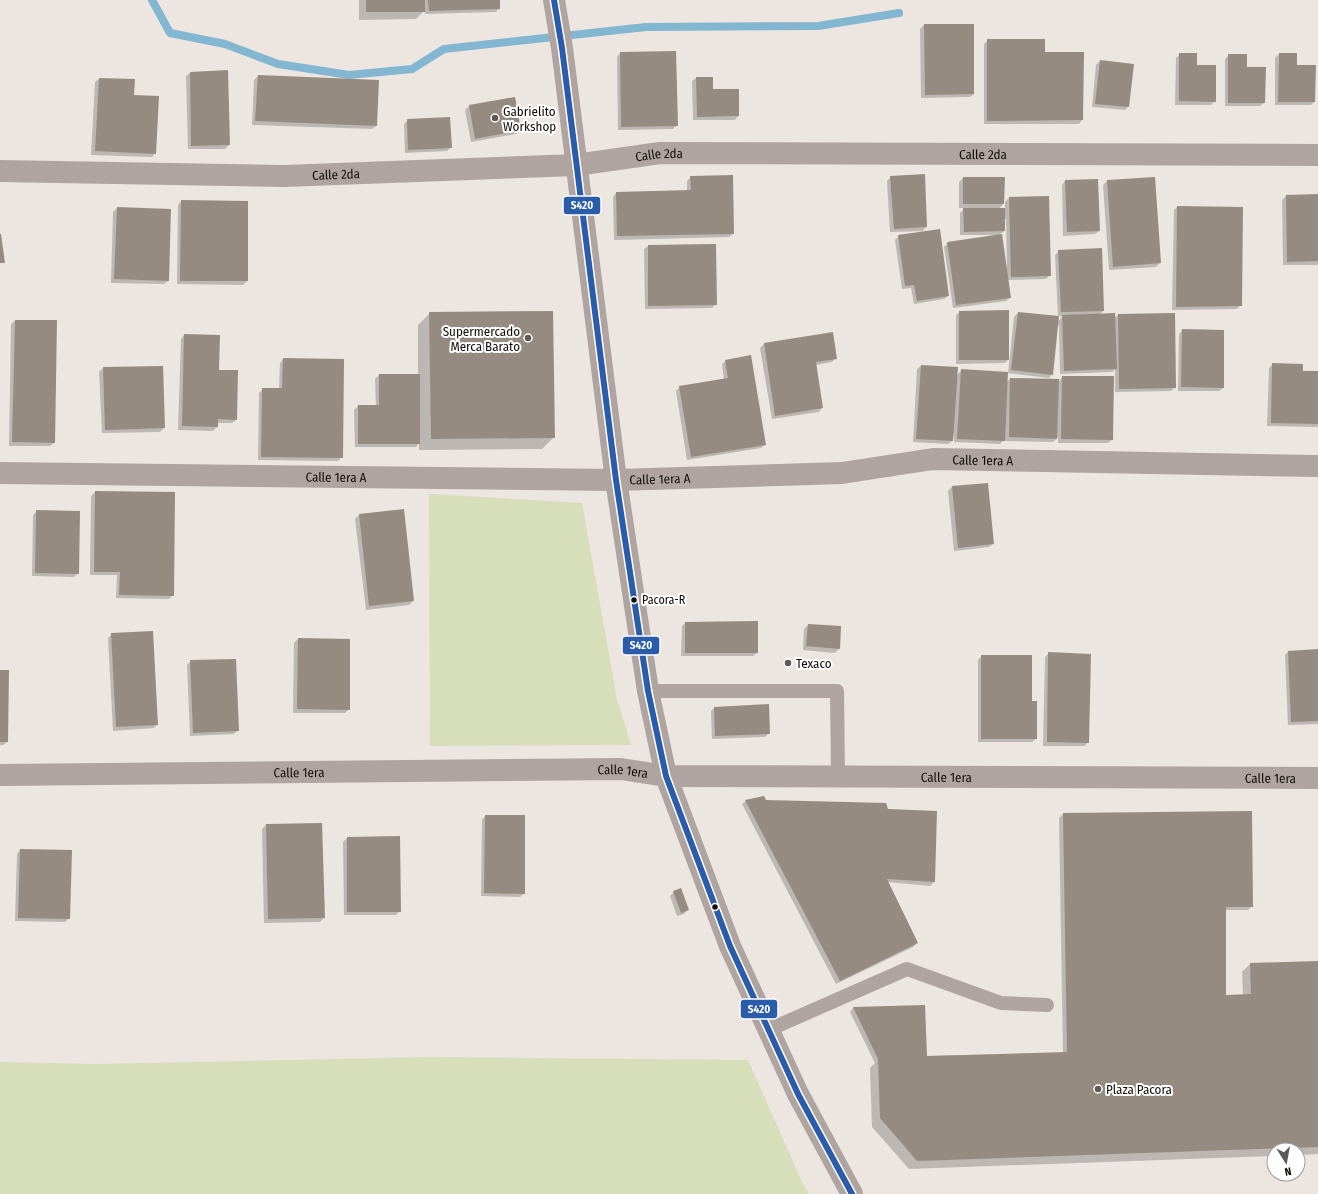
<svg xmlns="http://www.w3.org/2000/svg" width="1318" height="1194" font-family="'Fira Sans Condensed',sans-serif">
  <rect width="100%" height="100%" fill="#ece5e0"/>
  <g fill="#d7deba">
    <polygon points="429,494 582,503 617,699 631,745 430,746"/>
    <polygon points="428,1057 748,1060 803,1184 809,1194 0,1194 0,1062 97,1064"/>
  </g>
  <g fill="#0003" fill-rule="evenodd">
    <polygon points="359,0 499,0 499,8 496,12 425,14 425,10 416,19 359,20"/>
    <polygon points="924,25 973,25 974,94 970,97 921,98 920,29"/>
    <polygon points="988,40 1044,53 1082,120 1079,124 984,124 984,44"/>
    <polygon points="620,53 677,125 673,129 618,130 617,57"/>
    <polygon points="1180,54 1196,66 1215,101 1211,105 1175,105 1176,58"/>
    <polygon points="1279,54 1314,102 1311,105 1275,105 1275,58"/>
    <polygon points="1229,55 1246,68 1264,103 1260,106 1225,106 1225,59"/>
    <polygon points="1100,61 1128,107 1125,110 1092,107 1096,65"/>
    <polygon points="227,71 229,145 225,149 188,149 186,76 190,73"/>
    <polygon points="258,76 376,126 372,129 252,125 254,80"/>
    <polygon points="696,78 712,90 738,116 735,120 693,120 692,81"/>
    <polygon points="99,79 133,96 155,153 152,157 91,155 95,82"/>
    <polygon points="514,98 520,130 516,134 471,142 465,110 469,106"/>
    <polygon points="408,120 451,147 447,151 405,153 404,124"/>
    <polygon points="691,177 733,234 729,237 614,240 613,197 616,193 687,191 687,181"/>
    <polygon points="891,177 926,227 923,231 890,232 887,181"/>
    <path d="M 963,178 L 1003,204 L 1009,198 L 1048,197 L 1050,275 L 1046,279 L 1007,280 L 1010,297 L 1006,301 L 953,308 L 944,247 L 948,243 L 1007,268 L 1006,219 L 1004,219 L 1004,231 L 999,235 L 960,235 L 960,213 L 965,208 L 959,208 L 959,182 ZM 1005,202 L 1005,209 L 999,209 Z"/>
    <polygon points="1065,181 1099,231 1095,234 1063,236 1062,185"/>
    <polygon points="1107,181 1160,263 1156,267 1109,270 1103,185"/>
    <polygon points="1318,195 1318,265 1283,265 1282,200 1286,196"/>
    <polygon points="181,201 247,202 247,281 243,285 177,284 178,205"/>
    <polygon points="1177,207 1241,305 1237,309 1172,310 1174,210"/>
    <polygon points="117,208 168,281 164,284 111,283 113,212"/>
    <polygon points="899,236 948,296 944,299 914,304 911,288 902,289 895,240"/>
    <polygon points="715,245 716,304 712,308 645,309 644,249 648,246"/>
    <path d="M 1059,251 L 1103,311 L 1099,315 L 1114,318 L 1118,315 L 1175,387 L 1171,391 L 1115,392 L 1115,370 L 1112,372 L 1060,374 L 1059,325 L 1057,325 L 1052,374 L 1049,378 L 1007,373 L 1006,383 L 1010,379 L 1058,382 L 1062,377 L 1112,440 L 1108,443 L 1058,443 L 1058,437 L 1053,442 L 1005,441 L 1005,439 L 1000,444 L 954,442 L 954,436 L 953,435 L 952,441 L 948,444 L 913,442 L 917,369 L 921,366 L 957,368 L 957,375 L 961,371 L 1008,373 L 1014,317 L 1018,313 L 1058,317 L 1055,255 ZM 1058,316 L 1063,316 L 1058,321 Z"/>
    <polygon points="960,312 1009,359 1005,363 956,364 956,315"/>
    <polygon points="430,313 554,437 542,449 419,450 419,443 416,447 355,447 354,410 358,406 376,406 375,379 379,375 418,375 418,325"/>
    <polygon points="15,321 54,443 50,446 9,446 11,324"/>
    <polygon points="1182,330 1223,388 1219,391 1178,391 1179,334"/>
    <polygon points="832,333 836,358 832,362 816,365 822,408 819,412 772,419 760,348 764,344"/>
    <polygon points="184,335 218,371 236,420 232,423 217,423 217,427 213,431 178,430 181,339"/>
    <polygon points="283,359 342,457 338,461 258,460 259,393 263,389 279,389 280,363"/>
    <polygon points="726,361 765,444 761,448 687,460 676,391 680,387 724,380 722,364"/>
    <polygon points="1273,364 1302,372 1318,372 1318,427 1267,426 1269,368"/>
    <polygon points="162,367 164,428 160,432 102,433 99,372 103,368"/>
    <polygon points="952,487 993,544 989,547 954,551 948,491"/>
    <polygon points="95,492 173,595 169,599 116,598 117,575 90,575 91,496"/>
    <polygon points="37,511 78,573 74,577 32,576 33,515"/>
    <polygon points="359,515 413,601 409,605 366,610 355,519"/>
    <polygon points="685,623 757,653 753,656 681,656 682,626"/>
    <polygon points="808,625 839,649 835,653 803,650 804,629"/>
    <polygon points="112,634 157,724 154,728 113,731 108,638"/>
    <polygon points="298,639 349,709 345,713 293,713 294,643"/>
    <polygon points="1318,650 1318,724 1288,725 1285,655 1288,652"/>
    <polygon points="1049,653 1088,742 1085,746 1043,746 1045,657"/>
    <polygon points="982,656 1031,702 1036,739 1032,742 978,742 978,660"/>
    <polygon points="191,661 238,730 234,734 190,736 187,665"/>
    <polygon points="0,671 7,742 3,745 0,745"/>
    <polygon points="714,708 769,733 765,737 712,739 711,711"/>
    <polygon points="746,801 936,812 934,882 930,886 887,882 917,943 913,947 836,984 742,804"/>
    <polygon points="1063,814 1252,906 1248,910 1225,910 1225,996 1243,995 1242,972 1250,964 1318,962 1318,1154 1298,1155 1298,1150 1274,1150 1274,1156 909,1169 872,1127 870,1068 875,1063 850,1012 853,1008 924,1006 926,1056 1063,1053 1059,818"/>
    <polygon points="485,816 524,893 520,897 481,896 482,820"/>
    <polygon points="266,825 324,918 320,922 264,923 262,829"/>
    <polygon points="347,838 400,911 396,915 344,915 343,842"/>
    <polygon points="20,850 69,918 65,922 15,921 17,854"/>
    <polygon points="674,892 687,910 684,914 677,916 670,896"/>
  </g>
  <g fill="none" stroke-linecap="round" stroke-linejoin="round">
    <polyline stroke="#82b6d1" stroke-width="8" points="152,0 170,33 225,44 278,64 349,75 412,69 444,49 646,27 818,26 899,13"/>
  </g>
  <g fill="#958b80">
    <rect x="366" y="0" width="59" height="12"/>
    <polygon points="428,0 500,0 500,9 429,11"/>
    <polygon points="924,24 974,24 974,94 925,95"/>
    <polygon points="987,39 1045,39 1045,52 1084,52 1083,120 987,121"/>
    <polygon points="676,51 678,126 621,127 620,52"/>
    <polygon points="1179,53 1197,53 1197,65 1216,65 1216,102 1179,101"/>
    <polygon points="1279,53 1297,53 1297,65 1316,65 1315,102 1278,102"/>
    <polygon points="1228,54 1247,54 1247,67 1266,67 1265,103 1228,103"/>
    <polygon points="1100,60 1134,64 1129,107 1095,104"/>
    <polygon points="228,70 230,145 191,146 190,72"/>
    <polygon points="258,75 379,80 377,126 255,121"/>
    <polygon points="696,77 713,77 713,89 739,89 739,116 697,117"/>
    <polygon points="99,78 135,79 134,95 159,96 156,154 95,151"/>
    <polygon points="515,97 521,130 475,139 469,105"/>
    <polygon points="450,117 452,148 408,150 407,119"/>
    <polygon points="925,174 927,227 894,229 890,176"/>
    <polygon points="733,175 734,234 617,236 616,192 691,190 690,176"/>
    <polygon points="963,177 1005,177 1004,204 963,204"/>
    <polygon points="1155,177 1161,263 1113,267 1107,180"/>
    <polygon points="1098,179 1100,231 1067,232 1065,180"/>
    <polygon points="1318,194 1318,261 1287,262 1286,195"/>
    <polygon points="1049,196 1051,276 1011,277 1009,197"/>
    <polygon points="181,200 248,201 248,281 180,281"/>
    <polygon points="1177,206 1243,207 1242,306 1176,307"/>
    <polygon points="117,207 171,209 169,281 114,279"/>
    <polygon points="963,208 1005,208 1005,231 964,232"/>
    <polygon points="940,229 949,296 917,301 914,285 905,286 898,235"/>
    <polygon points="0,234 1,234 5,263 0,263"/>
    <polygon points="1002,234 1011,298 956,305 947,242"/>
    <polygon points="716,244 717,305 648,306 648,245"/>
    <polygon points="1102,248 1104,311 1061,312 1058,250"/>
    <polygon points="1009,310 1009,360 959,360 959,311"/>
    <polygon points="553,311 555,438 431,439 429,312"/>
    <polygon points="1018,312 1059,316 1053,375 1011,370"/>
    <polygon points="1115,313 1117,369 1064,371 1062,315"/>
    <polygon points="1175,313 1176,388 1119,389 1118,314"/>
    <polygon points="15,320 57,320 55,443 12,442"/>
    <polygon points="1182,329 1224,330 1224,388 1181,387"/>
    <polygon points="833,332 837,359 816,362 823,408 775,416 764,343"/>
    <polygon points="184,334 220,335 219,370 238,370 237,420 218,419 218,427 182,426"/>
    <polygon points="751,355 766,445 691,457 679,386 728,378 725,360"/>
    <polygon points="283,358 344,359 343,458 261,457 262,388 282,388"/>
    <polygon points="1272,363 1303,364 1303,371 1318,371 1318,424 1271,423"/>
    <polygon points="921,365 958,367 953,441 916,439"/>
    <polygon points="163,366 165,428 105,430 103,367"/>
    <polygon points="961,369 1008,372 1005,441 957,439"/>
    <polygon points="379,374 420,374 420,444 358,444 358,405 379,405"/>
    <polygon points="1062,376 1114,376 1113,440 1061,439"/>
    <polygon points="1010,378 1059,379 1057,439 1009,437"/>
    <polygon points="988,483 994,544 958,548 952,486"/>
    <polygon points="95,491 175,492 174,596 119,595 120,572 94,572"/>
    <polygon points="404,509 414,601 369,606 359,514"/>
    <polygon points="36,510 80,511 79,574 35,573"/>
    <polygon points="758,621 758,653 685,653 685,622"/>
    <polygon points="808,624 841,626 840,649 806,646"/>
    <polygon points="153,631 158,725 116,727 111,633"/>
    <polygon points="298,638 350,639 350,710 297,709"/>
    <polygon points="1318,649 1318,721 1291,722 1288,651"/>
    <polygon points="1048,652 1091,654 1089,743 1047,742"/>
    <polygon points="981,655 1032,655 1032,701 1037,701 1037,739 981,739"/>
    <polygon points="236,659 239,731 193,733 190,660"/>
    <polygon points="0,670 9,670 8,742 0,742"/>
    <polygon points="769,704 770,734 715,736 714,707"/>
    <polygon points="764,796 766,800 886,803 888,809 937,811 935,882 887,879 918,943 840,981 745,800"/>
    <polygon points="1252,811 1253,907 1226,907 1226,995 1251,994 1250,963 1318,961 1318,1147 917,1161 880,1118 878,1059 853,1007 925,1005 927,1056 1067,1052 1063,813"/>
    <polygon points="485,815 525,815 525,894 484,893"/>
    <polygon points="322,823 325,918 268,919 266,824"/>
    <polygon points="400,836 401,912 347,912 347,837"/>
    <polygon points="20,849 72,850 70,919 18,918"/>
    <polygon points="681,888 689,910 681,913 673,891"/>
  </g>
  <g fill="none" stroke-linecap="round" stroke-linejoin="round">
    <g stroke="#afa4a0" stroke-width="14">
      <polyline points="648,691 837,691 838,777"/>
      <polyline points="768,1030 907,969 1001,1003 1047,1005"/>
    </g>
    <g stroke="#afa4a0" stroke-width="22">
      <path id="s1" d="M 0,171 L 284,176 L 576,165 L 660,153 L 1318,155"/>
      <path id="s2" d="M 0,473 L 616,480 L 842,473 L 933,459 L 1318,466"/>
      <path id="s3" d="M 0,775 L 621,769 L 666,776 L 1318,778"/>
    </g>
    <polyline stroke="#afa4a0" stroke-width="22" points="554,0 562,48 616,480 648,691 666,776 730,946 798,1094 852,1194"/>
    <g stroke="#fff" stroke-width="9">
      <polyline id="bus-1" points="554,0 562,48 616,480 648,691 666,776 730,946 798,1094 852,1194"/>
    </g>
    <use href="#bus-1" stroke="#2a5caa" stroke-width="6"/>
  </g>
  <g fill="#5e5956" stroke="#fff" stroke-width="1.5">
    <circle cx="495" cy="118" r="4"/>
    <circle cx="528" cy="338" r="4"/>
    <circle cx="788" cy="663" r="4"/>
    <circle cx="1098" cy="1089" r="4"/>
  </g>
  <g fill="#120e0b" stroke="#fff" stroke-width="1.5">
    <circle cx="634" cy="600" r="3.5"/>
    <circle cx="715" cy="907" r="3.5"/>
  </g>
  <g text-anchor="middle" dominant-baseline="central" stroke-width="4" stroke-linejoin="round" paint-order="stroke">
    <g font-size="12" fill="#120e0b" stroke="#fff" text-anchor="start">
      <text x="642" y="600">Pacora-R</text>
    </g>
    <g font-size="13" fill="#120e0b" stroke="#fff" text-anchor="start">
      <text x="503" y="111">Gabrielito<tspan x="503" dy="15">Workshop</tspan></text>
      <text x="520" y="331" text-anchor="end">Supermercado<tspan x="520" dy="15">Merca Barato</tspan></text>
      <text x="796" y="663">Texaco</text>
      <text x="1106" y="1089">Plaza Pacora</text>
    </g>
    <g font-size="13" fill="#120e0b" stroke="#fff">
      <text stroke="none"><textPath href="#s1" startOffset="984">Calle 2da</textPath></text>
      <text stroke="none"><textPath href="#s1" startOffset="660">Calle 2da</textPath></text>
      <text stroke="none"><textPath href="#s1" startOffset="336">Calle 2da</textPath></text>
      <text stroke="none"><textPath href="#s2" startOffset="984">Calle 1era A</textPath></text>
      <text stroke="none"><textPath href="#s2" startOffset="336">Calle 1era A</textPath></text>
      <text stroke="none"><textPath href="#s2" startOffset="660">Calle 1era A</textPath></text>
      <text stroke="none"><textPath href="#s3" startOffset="299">Calle 1era</textPath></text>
      <text stroke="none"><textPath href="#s3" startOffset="623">Calle 1era</textPath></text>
      <text stroke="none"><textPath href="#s3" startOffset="947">Calle 1era</textPath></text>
      <text stroke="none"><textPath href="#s3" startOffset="1271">Calle 1era</textPath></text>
    </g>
  </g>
  <g stroke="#fff" stroke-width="1.5">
    <rect x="563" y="196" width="38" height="19" rx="4" fill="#2a5caa"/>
    <rect x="622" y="636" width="38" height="19" rx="4" fill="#2a5caa"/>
    <rect x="740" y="999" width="38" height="20" rx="4" fill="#2a5caa"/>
  </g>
  <g font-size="11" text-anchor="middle" font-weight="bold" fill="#fff">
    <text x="582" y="209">S420</text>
    <text x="641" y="649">S420</text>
    <text x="759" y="1013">S420</text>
  </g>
  <g transform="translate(1286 1162) rotate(169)"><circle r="19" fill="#ffffff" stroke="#a09f9d"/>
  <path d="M0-3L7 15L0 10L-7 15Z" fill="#5e5956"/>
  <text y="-6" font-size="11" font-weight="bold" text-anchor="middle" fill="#120e0b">N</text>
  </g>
</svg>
